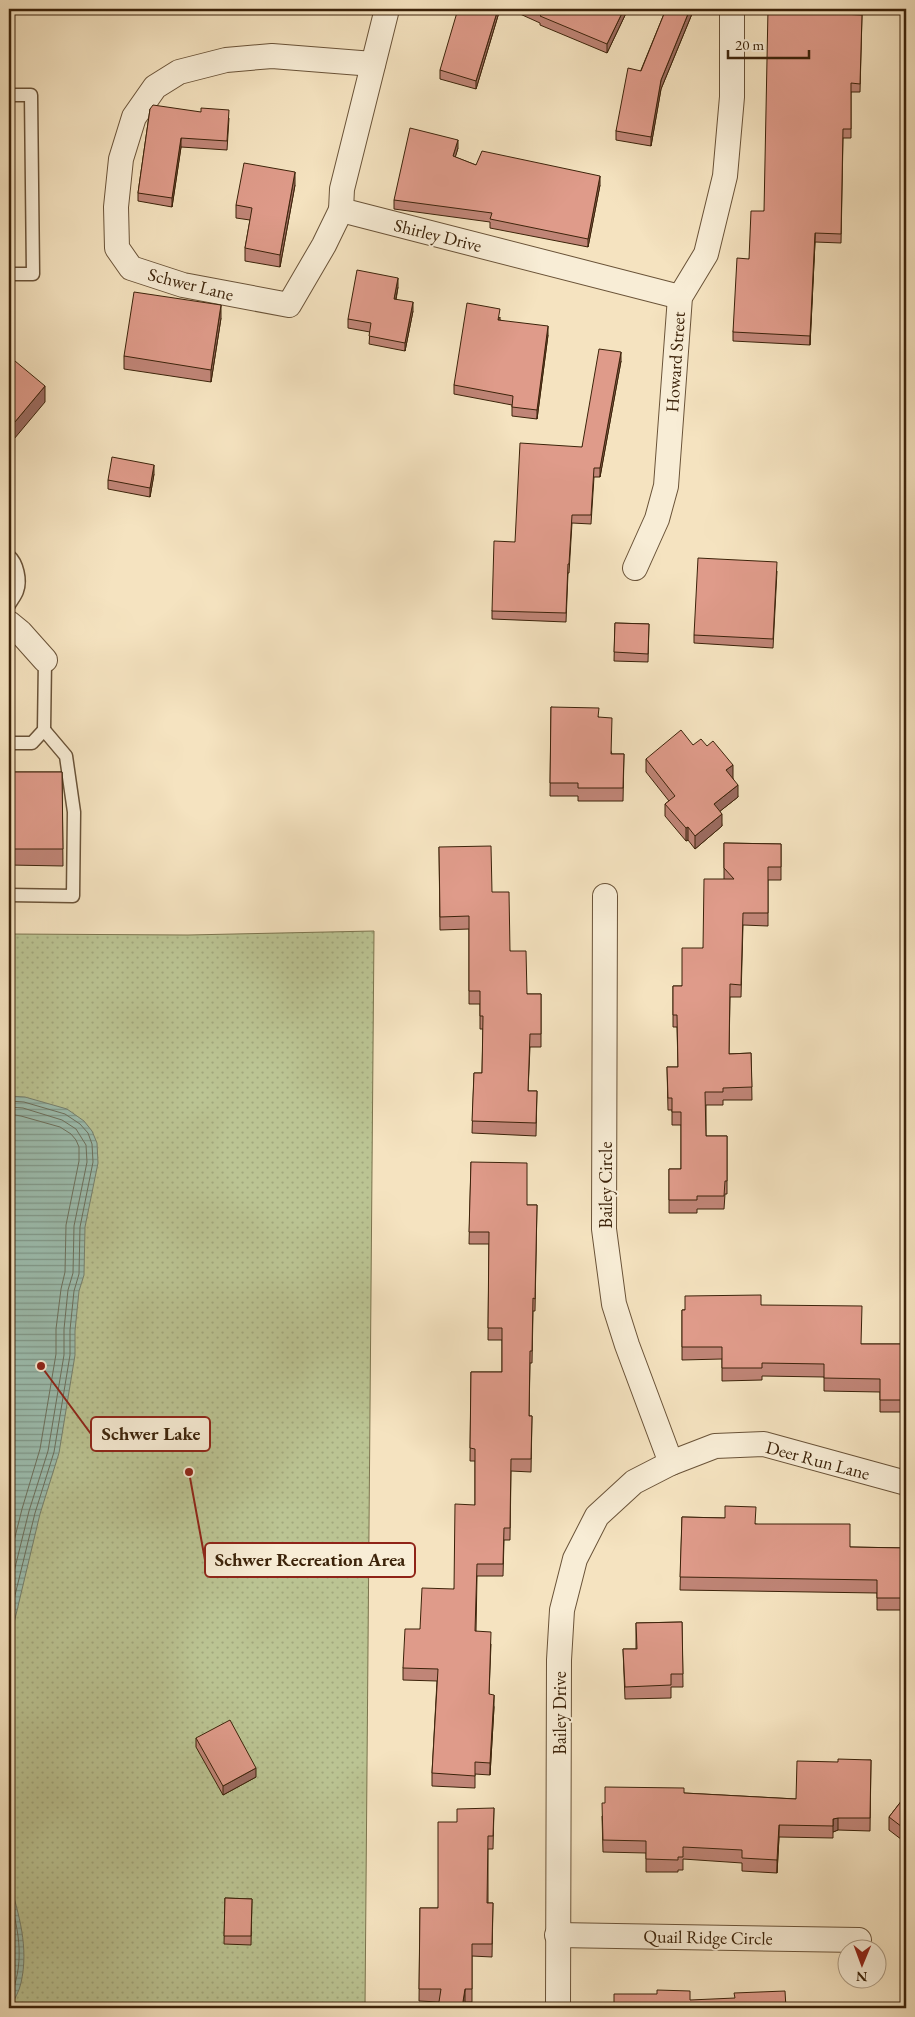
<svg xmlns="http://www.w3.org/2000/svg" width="915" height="2017" font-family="'EB Garamond',serif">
  <defs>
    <pattern id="park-dots" width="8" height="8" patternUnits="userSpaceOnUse" patternTransform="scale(1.25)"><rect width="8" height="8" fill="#bbc493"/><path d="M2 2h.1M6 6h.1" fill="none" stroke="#a2a87d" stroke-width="1.8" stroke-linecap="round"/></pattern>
    <pattern id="water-rules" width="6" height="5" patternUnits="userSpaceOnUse" patternTransform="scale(1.25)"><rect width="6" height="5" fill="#9cbeb0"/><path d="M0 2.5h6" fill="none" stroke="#809a8d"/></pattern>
  </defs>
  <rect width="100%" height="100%" fill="#f5e3c0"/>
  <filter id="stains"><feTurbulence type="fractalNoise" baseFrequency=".004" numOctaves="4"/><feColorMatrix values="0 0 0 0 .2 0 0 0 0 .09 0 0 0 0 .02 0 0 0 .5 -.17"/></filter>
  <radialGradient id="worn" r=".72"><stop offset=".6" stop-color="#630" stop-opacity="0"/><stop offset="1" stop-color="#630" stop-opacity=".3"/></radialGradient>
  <polygon fill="url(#park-dots)" stroke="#7c744e" points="374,931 365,2008 9,2008 9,934 188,935"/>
  <g fill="url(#water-rules)" stroke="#76806e">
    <polygon points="9,1096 25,1097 67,1109 84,1121 92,1131 97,1143 98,1163 85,1227 84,1275 79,1291 75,1331 75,1355 59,1453 40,1514 9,1644"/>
    <path d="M 9,1880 C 19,1915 29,1947 21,1983 C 19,1992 14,2000 10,2008 L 9,2008 Z"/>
  </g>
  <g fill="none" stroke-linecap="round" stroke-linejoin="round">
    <g stroke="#6c705d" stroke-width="1">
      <polyline points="9,1101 24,1102 65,1114 80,1124 88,1133 92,1144 93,1162 80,1227 79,1274 74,1291 70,1330 70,1355 54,1452 35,1513 9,1620"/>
      <polyline points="9,1107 23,1108 62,1120 76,1129 86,1145 87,1162 74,1226 73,1273 68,1290 64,1329 64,1355 48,1451 29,1511 9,1592"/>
      <polyline points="9,1114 21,1116 60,1127 71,1134 76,1140 79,1147 79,1161 66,1225 65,1272 61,1289 56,1329 56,1354 40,1449 22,1509 9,1561"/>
      <path d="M 9,1897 C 20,1933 25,1965 9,2000"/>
      <polyline points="9,1921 14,1951 9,1985"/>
    </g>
    <g stroke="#6a5338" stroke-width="15">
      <g id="lane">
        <polyline points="9,95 31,95 33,274 9,274"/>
        <path d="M 9,556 C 17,563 21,580 17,591 C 16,595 11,601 9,605"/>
        <polyline points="9,743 32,743 44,730 45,660"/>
        <polyline points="9,895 73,896 74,812 66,756 44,730"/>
      </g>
    </g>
    <g stroke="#6a5338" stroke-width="26">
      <g id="street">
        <polyline points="387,9 342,189 341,210 680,297"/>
        <polyline points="341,210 324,245 289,305 183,285 131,268 117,248 116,207 121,159 134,117 155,87 179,72 226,60 272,56 373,64"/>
        <polyline points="635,568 657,519 666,486 680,297 706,254 725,176 732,97 732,9"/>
        <polyline points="9,623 20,632 45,660"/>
        <polyline points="605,896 604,1229 614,1304 627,1345 671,1463"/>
        <polyline points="557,1935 859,1940"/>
        <polyline points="558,2008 559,1660 562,1610 575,1559 597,1516 634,1482 671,1463 715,1446 764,1444 906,1483"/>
      </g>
    </g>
    <use href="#lane" stroke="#f8edd6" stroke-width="12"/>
    <use href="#street" stroke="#f8edd6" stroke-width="24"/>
  </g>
  <g fill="#c08577" stroke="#3c230a">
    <polygon points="500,9 476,89 440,79 440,70"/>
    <polygon points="509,9 628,9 607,53 540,25 540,23"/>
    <polygon points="666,9 694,9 661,89 651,146 616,140 616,131"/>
    <polygon points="841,14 862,15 860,92 851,92 851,138 843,138 841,243 815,242 810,345 733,341 733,332 749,259 764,211"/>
    <polygon points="150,109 229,118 227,150 181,147 172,207 138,201 138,193"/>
    <polygon points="458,148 455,157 476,165 600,185 588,247 490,228 490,222 394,209 394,200"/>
    <polygon points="295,185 280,267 245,261 245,248 250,220 236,218 236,205"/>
    <polygon points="398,287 396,300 413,311 405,351 369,344 370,332 348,328 348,319"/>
    <polygon points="500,317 500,320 548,335 537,419 512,416 512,405 454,394 454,385"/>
    <polygon points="221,318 211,382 124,369 124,356"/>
    <polygon points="621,361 600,477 594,477 591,524 572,523 569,573 568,573 566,622 492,619 492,611 515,542 582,447"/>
    <polygon points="154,474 150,497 108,489 108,480"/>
    <polygon points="777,571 773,648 694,643 694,635"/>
    <polygon points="615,623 649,624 648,662 614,661"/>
    <polygon points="551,707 599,717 612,754 624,754 623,801 578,801 578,796 550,796"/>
    <polygon points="693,745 733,778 738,797 720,811 722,826 695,849 688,840 686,841 665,816 665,804 669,801 646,772 646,759"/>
    <polygon points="9,772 62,772 63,866 9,865"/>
    <polygon points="724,843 781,844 781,880 768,880 768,926 743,925 741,997 730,997 729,1054 751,1053 752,1100 723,1100 723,1105 706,1105 706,1136 727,1136 727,1194 725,1194 724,1209 697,1209 697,1213 669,1213 669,1169 681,1169 681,1125 672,1125 672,1110 668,1110 667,1067 678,1067 677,1027 673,1027 673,986 682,986 703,948 724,879"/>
    <polygon points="439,847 492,892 510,951 527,994 541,994 541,1047 530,1047 528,1091 537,1091 536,1136 472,1133 474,1073 482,1073 483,1029 480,1029 480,1004 469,1004 469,929 440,930"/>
    <polygon points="471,1162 527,1205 537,1205 535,1311 533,1311 532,1363 530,1363 529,1416 532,1416 531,1472 511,1471 510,1540 504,1540 503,1576 477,1576 476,1631 491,1644 489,1694 494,1707 490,1775 475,1774 475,1788 432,1786 432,1773 437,1681 403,1680 403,1668 420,1629 454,1589 475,1505 475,1461 470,1461 471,1372 502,1372 502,1340 488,1340 489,1244 469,1244"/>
    <polygon points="761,1305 861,1344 906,1344 906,1412 880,1412 880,1392 824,1391 824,1377 762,1376 762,1380 722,1381 722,1359 682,1360 682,1310"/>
    <polygon points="682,1517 725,1518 756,1524 850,1547 906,1548 906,1621 903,1621 903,1610 877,1610 877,1593 680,1590"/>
    <polygon points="682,1622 683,1687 671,1687 671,1698 625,1699 623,1649 636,1649 636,1623"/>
    <polygon points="196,1738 256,1777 223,1795 196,1747"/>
    <polygon points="871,1760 870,1831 838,1830 833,1832 833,1838 779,1837 777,1873 742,1871 742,1863 683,1859 683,1870 678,1870 678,1872 646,1872 646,1853 603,1852 602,1816 684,1793 796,1799 838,1762"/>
    <polygon points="906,1795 906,1843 889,1830 889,1817"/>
    <polygon points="494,1808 493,1849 488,1849 488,1903 493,1903 492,1957 472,1956 472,2002 465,2002 464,2008 438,2008 439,2002 419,2001 420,1908 438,1908 457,1822"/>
    <polygon points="225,1898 252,1899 251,1945 224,1944"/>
  </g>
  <g fill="#9c6c61" stroke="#3c230a">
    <polygon points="498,9 500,9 476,89 476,81"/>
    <polygon points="624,9 628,9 607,53 607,44"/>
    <polygon points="690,9 694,9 661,89 651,146 651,137 661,80"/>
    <polygon points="181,138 181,147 172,207 172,198"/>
    <polygon points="458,140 458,148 453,165 453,156"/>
    <polygon points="295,172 295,185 280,267 280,255"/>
    <polygon points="600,176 600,185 588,247 588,239"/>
    <polygon points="815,233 815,242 810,345 810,336"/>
    <polygon points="398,278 398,287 394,308 394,299"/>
    <polygon points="413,302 413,311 405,351 405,343"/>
    <polygon points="221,305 221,318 211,382 211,370"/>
    <polygon points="548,326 548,335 537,419 537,410"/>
    <polygon points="621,352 621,361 600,477 600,468"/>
    <polygon points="45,386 45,402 9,445 9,429"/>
    <polygon points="154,465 154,474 150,497 150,488"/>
    <polygon points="733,765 733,778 726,783 726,770"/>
    <polygon points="738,785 738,797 714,816 714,804"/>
    <polygon points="722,814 722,826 695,849 695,836"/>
    <polygon points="688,827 688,840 686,841 686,828"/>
    <polygon points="494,1695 494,1707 490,1775 490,1763"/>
    <polygon points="256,1768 256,1777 223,1795 223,1786"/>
    <polygon points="838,1818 838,1830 833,1832 833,1819"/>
    <polygon points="779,1825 779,1837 777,1873 777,1860"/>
    <polygon points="465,1989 465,2002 464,2008 462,2008"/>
  </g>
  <g fill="#df9b8a" stroke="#3c230a">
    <polygon points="458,9 498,9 476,81 440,70"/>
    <polygon points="528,9 624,9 607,44 540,16 541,15"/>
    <polygon points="666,9 690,9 661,80 651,137 616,131 628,68 641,71"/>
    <polygon points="768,9 841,9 841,14 862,15 860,84 851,83 851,129 843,129 841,234 815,233 810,336 733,332 737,258 749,259 751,211 764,211"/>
    <polygon points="153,105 201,112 201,108 229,110 227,141 181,138 172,198 138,193 150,109"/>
    <polygon points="410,128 458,140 453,156 476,165 482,151 600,176 588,239 490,219 492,213 394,200"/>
    <polygon points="244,163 295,172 280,255 245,248 252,208 236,205"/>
    <polygon points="357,270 398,278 394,299 413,302 405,343 369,336 371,323 348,319"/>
    <polygon points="134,292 221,305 211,370 124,356"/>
    <polygon points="467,303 500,309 498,320 548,326 537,410 512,407 513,396 454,385"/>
    <polygon points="599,349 621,352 600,468 594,468 591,515 572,515 569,564 568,564 566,613 492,611 494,541 515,542 520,443 582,447"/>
    <polygon points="9,356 45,386 9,429"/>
    <polygon points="112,457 154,465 150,488 108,480"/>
    <polygon points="698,558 777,562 773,639 694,635"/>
    <polygon points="615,623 649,624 648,654 614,652"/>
    <polygon points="551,707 599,708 598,717 612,718 611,754 624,754 623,788 578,788 578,783 550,783"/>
    <polygon points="681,730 693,745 701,739 707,746 713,741 733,765 726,770 738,785 714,804 722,814 695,836 688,827 686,828 665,804 675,796 646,759"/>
    <polygon points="9,772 62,772 63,849 9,849"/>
    <polygon points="724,843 781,844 781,867 768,867 768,913 743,913 741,985 730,984 729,1054 751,1053 752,1087 723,1088 723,1092 705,1092 706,1136 727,1136 727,1181 725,1181 724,1196 697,1196 697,1200 669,1200 669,1169 681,1169 681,1112 672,1112 672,1098 668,1098 667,1067 678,1067 677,1015 673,1015 673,986 682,986 682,948 703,948 704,879 734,879 724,868"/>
    <polygon points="491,846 492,892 509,892 510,951 526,951 527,994 541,994 541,1034 530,1034 528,1091 537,1091 536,1123 472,1121 474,1073 482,1073 483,1016 480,1016 480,991 469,991 469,916 440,917 439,847"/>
    <polygon points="471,1162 527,1163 527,1205 537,1205 535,1299 533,1298 532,1351 530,1351 529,1416 532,1416 531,1459 511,1459 510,1528 504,1528 503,1564 477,1564 475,1631 491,1632 489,1694 494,1695 490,1763 475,1762 475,1776 432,1773 438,1669 403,1668 405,1629 420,1629 422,1588 454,1589 455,1504 475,1505 475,1449 470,1448 471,1372 502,1372 502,1328 488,1328 489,1232 469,1232"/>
    <polygon points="761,1295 761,1305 862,1306 861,1344 906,1344 906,1400 880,1400 880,1379 824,1378 824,1364 762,1363 762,1368 722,1368 722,1347 682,1347 682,1310 685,1310 685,1296"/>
    <polygon points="725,1506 756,1507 755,1524 850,1524 850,1547 906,1548 906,1608 903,1608 903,1598 877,1598 877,1580 680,1577 682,1517 725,1518"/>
    <polygon points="682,1622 683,1674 671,1674 671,1685 625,1687 623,1649 637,1649 636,1623"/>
    <polygon points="230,1720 256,1768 223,1786 196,1738"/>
    <polygon points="838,1759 871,1760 870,1818 838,1818 833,1819 833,1826 779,1825 777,1860 742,1858 742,1850 683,1847 683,1857 678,1857 678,1860 646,1859 646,1841 603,1840 602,1803 605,1803 605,1787 684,1788 684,1793 796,1799 797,1761 838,1762"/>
    <polygon points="906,1795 906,1830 889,1817"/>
    <polygon points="494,1808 493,1836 488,1836 487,1903 493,1903 492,1944 472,1944 472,1989 465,1989 462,2008 438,2008 441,1989 419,1989 420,1908 438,1908 438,1822 457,1822 457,1809"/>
    <polygon points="225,1898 252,1899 251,1936 224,1936"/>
    <polygon points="657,1990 690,1991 690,2000 735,1998 734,1993 785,1991 786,2008 614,2008 614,1994 657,1994"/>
  </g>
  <g text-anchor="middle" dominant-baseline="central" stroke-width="4" stroke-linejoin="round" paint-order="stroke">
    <g font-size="18" fill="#3c230a" stroke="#f8edd6">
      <text transform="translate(438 235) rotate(14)">Shirley Drive</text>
      <text transform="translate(191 284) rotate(14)">Schwer Lane</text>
      <text transform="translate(675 362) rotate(-86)">Howard Street</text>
      <text transform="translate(605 1185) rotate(-90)">Bailey Circle</text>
      <text transform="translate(818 1460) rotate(15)">Deer Run Lane</text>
      <text transform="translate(559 1713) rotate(-90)">Bailey Drive</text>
      <text transform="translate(708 1937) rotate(1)">Quail Ridge Circle</text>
    </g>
  </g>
  <path fill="none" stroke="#8f2418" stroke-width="2" d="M41 1366L91 1434M189 1472L205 1560"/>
  <g fill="#8f2418" stroke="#f8edd6" stroke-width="2">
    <circle cx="41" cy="1366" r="5"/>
    <circle cx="189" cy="1472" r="5"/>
  </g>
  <g fill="#f8edd6" stroke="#8f2418" stroke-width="2">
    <rect x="91" y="1417" width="119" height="34" rx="5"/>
    <rect x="205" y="1543" width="210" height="34" rx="5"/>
  </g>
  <g font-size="19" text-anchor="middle" font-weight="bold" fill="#3c230a">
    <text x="151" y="1440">Schwer Lake</text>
    <text x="310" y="1566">Schwer Recreation Area</text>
  </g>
  <rect width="915" height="2017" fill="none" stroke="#f5e3c0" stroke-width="30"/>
  <rect x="10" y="10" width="895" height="1997" fill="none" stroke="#3c230a" stroke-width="2.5"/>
  <rect x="15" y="15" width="885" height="1987" fill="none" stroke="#3c230a"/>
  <g transform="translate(862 1964) rotate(181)"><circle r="24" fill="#f8edd6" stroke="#ad9c84"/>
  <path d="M0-4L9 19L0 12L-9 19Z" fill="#8f2418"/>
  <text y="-8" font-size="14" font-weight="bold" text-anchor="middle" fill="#3c230a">N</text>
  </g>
  <path d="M728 50v8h81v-8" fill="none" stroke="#3c230a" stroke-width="2.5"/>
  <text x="735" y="50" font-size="15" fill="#3c230a" stroke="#f8edd6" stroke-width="4" paint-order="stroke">20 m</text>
  <rect width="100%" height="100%" filter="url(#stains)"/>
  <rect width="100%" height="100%" fill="url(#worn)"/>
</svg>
